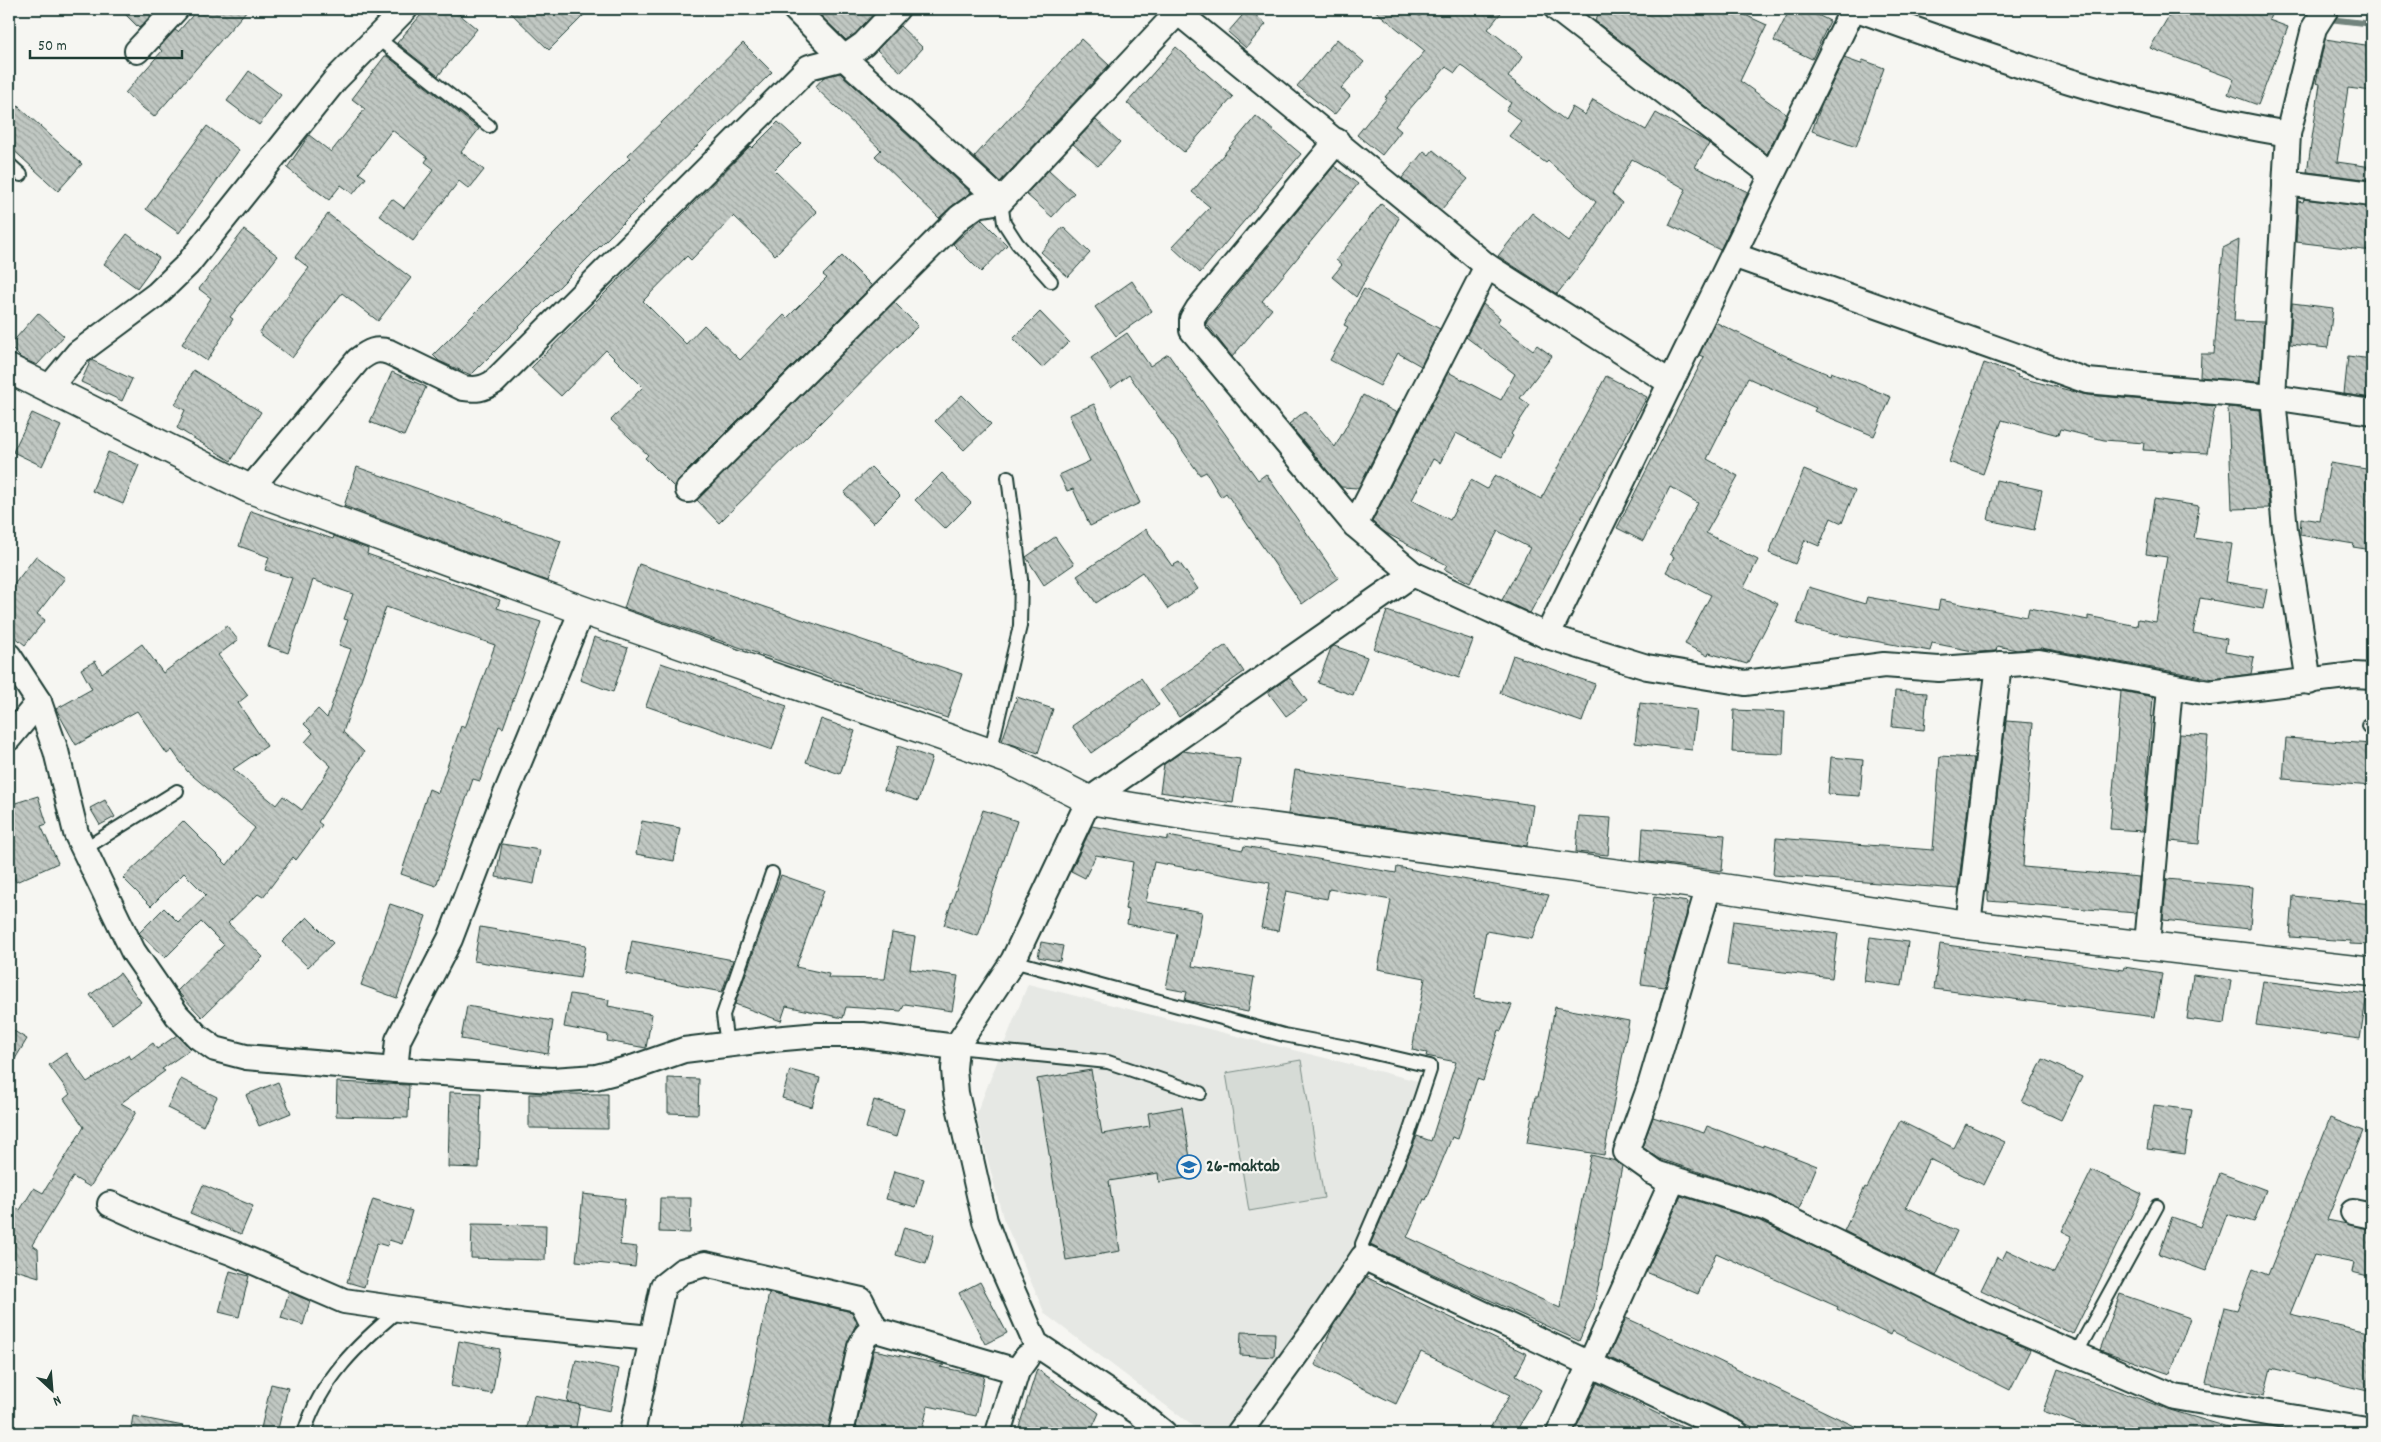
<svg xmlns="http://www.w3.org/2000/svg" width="2381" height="1442" font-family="Dekko,sans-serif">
  <defs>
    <pattern id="building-back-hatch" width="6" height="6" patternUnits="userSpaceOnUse" patternTransform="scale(1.25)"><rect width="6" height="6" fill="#c1c8c3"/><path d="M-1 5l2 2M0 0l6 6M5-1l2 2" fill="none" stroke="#9ca49f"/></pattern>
  </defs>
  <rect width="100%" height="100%" fill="#f6f6f2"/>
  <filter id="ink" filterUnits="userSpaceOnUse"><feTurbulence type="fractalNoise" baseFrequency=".02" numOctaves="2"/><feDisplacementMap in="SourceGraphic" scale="10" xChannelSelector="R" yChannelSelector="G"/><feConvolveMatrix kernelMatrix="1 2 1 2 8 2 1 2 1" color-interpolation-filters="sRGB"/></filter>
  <g filter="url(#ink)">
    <polygon fill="#e6e8e4" points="1028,984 1422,1082 1353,1253 1230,1430 1223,1433 1202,1433 1045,1314 1003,1218 976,1115"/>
    <polygon fill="#d6dbd6" stroke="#7a8c85" points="1301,1060 1324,1198 1249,1211 1226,1073"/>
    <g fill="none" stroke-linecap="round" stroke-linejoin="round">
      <polyline stroke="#72847d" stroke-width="6" points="2329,19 2372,24"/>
    </g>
    <g fill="url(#building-back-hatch)" stroke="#1f3d34">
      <polygon points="120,9 154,9 156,10 139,28"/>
      <polygon points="198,9 248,9 154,117 125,93 162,51 159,48 175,30 178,32"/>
      <polygon points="426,9 453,9 477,29 438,76 397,43"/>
      <polygon points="507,9 590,9 549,50"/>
      <polygon points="814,9 878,9 855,34 846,40"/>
      <polygon points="1248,9 1266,24 1246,48 1228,32"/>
      <polygon points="1373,9 1411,9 1420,16 1426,9 1504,9 1488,29 1523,56 1508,77 1565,120 1572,107 1585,115 1593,100 1646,130 1656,113 1707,142 1709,144 1695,167 1748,192 1720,250 1669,225 1686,189 1632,159 1612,194 1622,203 1587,256 1557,294 1498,256 1532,213 1569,242 1596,202 1548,161 1546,163 1509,136 1521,121 1506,110 1511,103 1461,65 1455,73 1446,67 1395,126 1401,131 1382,155 1357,135 1387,98 1385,97 1425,51"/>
      <polygon points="1601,9 1732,9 1767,25 1740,81 1786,114 1767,154 1595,21"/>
      <polygon points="1790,9 1805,9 1830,21 1812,59 1774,41"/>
      <polygon points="2173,9 2273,9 2269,20 2288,27 2258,105 2228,94 2234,79 2150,48"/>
      <polygon points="900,26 923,48 901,72 877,50"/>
      <polygon points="1081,39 1109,65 1000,182 974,157"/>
      <polygon points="1337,39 1364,62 1341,88 1350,96 1334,115 1297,86"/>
      <polygon points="2325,39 2372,46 2372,91 2348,88 2337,162 2372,167 2372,180 2307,172 2320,84 2316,83"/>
      <polygon points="743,43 772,72 642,200 644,202 471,375 439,361 433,355 630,158 627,156"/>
      <polygon points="1176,47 1233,97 1184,152 1127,103"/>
      <polygon points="385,56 387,56 479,129 461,152 484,170 469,189 459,181 413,241 379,215 392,199 404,208 434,169 425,162 428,158 392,130 359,173 366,178 353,194 341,185 329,200 287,168 309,135 331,152 365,109 352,99"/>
      <polygon points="1844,58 1861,64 1863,60 1884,68 1856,147 1812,131 1822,104"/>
      <polygon points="249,71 281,95 259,125 227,101"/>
      <polygon points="840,73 971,193 952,206 939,218 875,156 881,150 815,87 824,77"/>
      <polygon points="9,98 82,164 58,191 9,146"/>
      <polygon points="1256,116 1301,154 1200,273 1172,247 1210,207 1192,192"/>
      <polygon points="1096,120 1120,142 1098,166 1073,144"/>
      <polygon points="778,122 801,143 774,170 817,212 775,255 734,216 691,260 687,256 643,301 686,344 704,325 740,360 784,315 787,318 827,278 823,275 842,256 872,286 678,480 675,488 645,458 648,455 611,420 643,387 606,350 561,396 531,368 750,146 752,148"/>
      <polygon points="207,126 239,150 179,233 146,209"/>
      <polygon points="1433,150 1468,179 1441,210 1402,178 1424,151 1429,155"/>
      <polygon points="1334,166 1358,184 1262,301 1272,309 1232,357 1206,323"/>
      <polygon points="1049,170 1074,193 1052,217 1026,194"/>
      <polygon points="2304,199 2372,207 2372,251 2296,242 2298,201 2303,202"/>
      <polygon points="1381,204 1399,218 1356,297 1332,277 1342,265 1336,260"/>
      <polygon points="328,214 411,278 378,321 342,293 292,358 259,333 309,268 295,257"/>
      <polygon points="981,219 1007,245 981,272 953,244"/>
      <polygon points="1063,227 1090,253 1068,277 1041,252"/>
      <polygon points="244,230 278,256 230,317 233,319 207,361 182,344 211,298 199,289"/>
      <polygon points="127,234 159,258 137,288 104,264"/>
      <polygon points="2239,240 2234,321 2264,322 2260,382 2200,377 2201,354 2214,354 2223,248"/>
      <polygon points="1132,281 1152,311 1116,336 1095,307"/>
      <polygon points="1364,289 1440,329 1421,366 1398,353 1380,386 1330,360 1348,327 1344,325"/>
      <polygon points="894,302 918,326 719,523 697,500"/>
      <polygon points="2292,303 2333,308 2328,348 2290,344"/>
      <polygon points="1483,304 1500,318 1497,323 1533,350 1537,345 1552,356 1520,398 1530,405 1511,434 1513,436 1502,457 1456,433 1440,463 1433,459 1412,500 1450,520 1471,480 1487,489 1495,475 1541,499 1606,376 1647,397 1530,613 1502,600 1530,548 1498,531 1470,583 1444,569 1447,565 1386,533 1372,522 1448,372 1501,400 1515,374 1466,337"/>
      <polygon points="1040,312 1069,342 1042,368 1013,339"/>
      <polygon points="38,313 64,336 37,365 21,358 9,346"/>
      <polygon points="1715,322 1786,356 1830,375 1831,372 1891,397 1874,436 1814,411 1816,408 1748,378 1707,459 1738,476 1706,533 1758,560 1744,587 1778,604 1747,664 1709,653 1708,656 1685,644 1711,595 1666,572 1674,557 1670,554 1698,503 1670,487 1643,541 1617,528 1704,357 1699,355"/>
      <polygon points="1127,333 1150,366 1168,354 1258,480 1266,474 1338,578 1302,604 1226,493 1221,497 1206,472 1200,475 1129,375 1111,388 1091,358"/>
      <polygon points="2348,356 2372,359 2372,398 2344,394"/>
      <polygon points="91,360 132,379 122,401 81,382"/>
      <polygon points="1984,363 2018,375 2017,377 2087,395 2215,406 2207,453 2143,450 2144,443 2104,440 2060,429 2058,435 2002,420 1983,474 1949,462"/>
      <polygon points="193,370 261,412 231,461 177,428 185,410 175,405"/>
      <polygon points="392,372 426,387 404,436 370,422"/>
      <polygon points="962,395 991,424 964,450 935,421"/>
      <polygon points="1363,395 1397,413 1358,488 1341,487 1289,424 1305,411 1335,447"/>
      <polygon points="1094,404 1140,503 1090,526 1073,489 1067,491 1059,475 1090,461 1069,415"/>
      <polygon points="2228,407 2260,410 2269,508 2232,509"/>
      <polygon points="32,413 61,426 42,466 13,452"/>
      <polygon points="108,452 139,465 123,504 92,491"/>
      <polygon points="2330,463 2372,470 2372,550 2353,547 2354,544 2300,535 2301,518 2320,521"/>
      <polygon points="357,467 503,519 502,521 561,541 547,581 344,506"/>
      <polygon points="871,467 900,496 873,523 844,493"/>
      <polygon points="1804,470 1855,491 1842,523 1831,518 1819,546 1805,540 1795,564 1769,553"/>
      <polygon points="942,473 971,503 945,529 915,500"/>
      <polygon points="1996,480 2042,490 2034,530 1988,520"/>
      <polygon points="2154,499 2199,506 2194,538 2232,544 2226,582 2267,589 2263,609 2200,598 2193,633 2227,639 2225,652 2254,657 2251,674 2214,679 2041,648 2017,650 1997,646 1996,651 1978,652 1932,643 1930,651 1835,634 1835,635 1797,624 1809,587 1865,604 1867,597 1938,610 1940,600 2027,617 2029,608 2088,620 2088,616 2137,626 2138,619 2156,622 2167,557 2146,554"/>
      <polygon points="251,511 333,539 334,536 368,549 367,554 500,600 497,608 541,622 503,728 499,726 480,781 473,779 436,886 401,874 429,789 438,793 461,726 465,728 495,645 386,607 343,732 364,752 318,822 322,825 296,860 293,857 263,897 258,894 228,923 263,957 202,1017 177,991 224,945 201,922 165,958 139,933 164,908 178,922 206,895 184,873 151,906 123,878 183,821 227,865 255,828 187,771 172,750 167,754 137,711 76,745 56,709 92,689 81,669 95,661 102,673 142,644 163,673 227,626 238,640 218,655 248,695 238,703 267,746 233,769 276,805 283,796 302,810 331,766 305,742 313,733 304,724 318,709 327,718 351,649 339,645 348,620 344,619 353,594 313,580 288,653 268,646 292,578 265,570 269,557 239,546"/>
      <polygon points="1146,529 1172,566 1179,562 1198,589 1168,609 1142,572 1096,603 1077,576"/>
      <polygon points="1055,537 1074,564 1044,585 1026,557"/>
      <polygon points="36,556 65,578 37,614 45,620 25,645 9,632 9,591"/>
      <polygon points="639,564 962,674 947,718 624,608"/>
      <polygon points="1387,611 1473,640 1459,678 1374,649"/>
      <polygon points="594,637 628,648 613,692 580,680"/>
      <polygon points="1226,645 1244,672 1179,717 1160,690"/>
      <polygon points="1334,646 1367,657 1353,695 1318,683 1331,648"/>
      <polygon points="1513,655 1595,684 1582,722 1500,693"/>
      <polygon points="661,663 787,706 772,750 646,706"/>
      <polygon points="1289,677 1307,701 1286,716 1268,692"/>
      <polygon points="1141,678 1159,705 1091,753 1072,726"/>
      <polygon points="1895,691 1927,693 1924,730 1892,727"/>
      <polygon points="2121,691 2153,697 2143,831 2110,829"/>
      <polygon points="1017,697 1053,709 1038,753 1002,741"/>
      <polygon points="1640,703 1697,710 1692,750 1635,743"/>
      <polygon points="1734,710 1785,712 1783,754 1732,752"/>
      <polygon points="821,719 855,731 840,774 806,762"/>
      <polygon points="2006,721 2033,723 2023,867 2139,877 2136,913 1988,901 1988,891 1986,891"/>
      <polygon points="2180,734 2208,736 2199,844 2170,841"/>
      <polygon points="2286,738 2372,744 2372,786 2283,779"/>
      <polygon points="898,746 932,758 918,801 884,790"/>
      <polygon points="1183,751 1240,759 1233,803 1160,792 1164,764"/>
      <polygon points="1940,756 1974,758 1958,889 1773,875 1776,838 1933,850"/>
      <polygon points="1831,757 1863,760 1860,796 1828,794"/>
      <polygon points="1295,770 1533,805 1527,846 1288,814"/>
      <polygon points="38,796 47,824 41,826 58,863 16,882 9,867 9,849 15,846 9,826 9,805"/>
      <polygon points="105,800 115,817 100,825 90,808"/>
      <polygon points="983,810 1017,821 978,936 944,925"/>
      <polygon points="1579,816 1611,818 1608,855 1576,852"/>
      <polygon points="642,821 680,828 674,861 636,854"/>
      <polygon points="1092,826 1168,840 1168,836 1243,850 1244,846 1396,873 1397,867 1549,895 1532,939 1486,931 1474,998 1512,1005 1501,1031 1499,1030 1483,1081 1477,1079 1458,1139 1452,1137 1426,1200 1424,1199 1407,1237 1560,1308 1591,1155 1616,1161 1622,1166 1594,1307 1579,1341 1370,1245 1417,1136 1431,1141 1456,1062 1426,1056 1427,1053 1412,1050 1425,978 1378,969 1391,900 1329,889 1327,899 1286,891 1278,931 1261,928 1270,883 1154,862 1146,902 1202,912 1192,966 1254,977 1248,1012 1196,1002 1185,1000 1187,992 1166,988 1177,934 1127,924 1129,910 1125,909 1133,862 1096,855 1085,878 1071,871"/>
      <polygon points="1643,828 1725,835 1722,871 1641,861"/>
      <polygon points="502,844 540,850 534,884 496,877"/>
      <polygon points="781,875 824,890 796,967 829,974 828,978 885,979 892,933 915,937 910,969 958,976 952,1011 905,1004 901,1011 846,1007 843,1018 786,1006 781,1021 735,1004"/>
      <polygon points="2167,879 2253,887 2250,929 2163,920"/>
      <polygon points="2293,896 2372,904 2372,945 2350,944 2350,941 2290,937"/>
      <polygon points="1654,897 1688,902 1686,916 1665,987 1641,984"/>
      <polygon points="390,904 426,916 397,998 361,985"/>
      <polygon points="307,917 333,943 308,967 282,942"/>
      <polygon points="1733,921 1838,934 1832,978 1727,965"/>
      <polygon points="480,927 586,945 580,978 474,961"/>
      <polygon points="1870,937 1908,942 1902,986 1864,981"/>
      <polygon points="632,941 733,960 722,992 626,974"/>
      <polygon points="1041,942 1063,946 1060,961 1038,957"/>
      <polygon points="1940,944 2123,970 2124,967 2162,973 2155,1017 1934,989"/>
      <polygon points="120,973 141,1002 112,1024 90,995"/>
      <polygon points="2193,975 2231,980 2225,1024 2187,1019"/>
      <polygon points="2263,981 2367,994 2360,1039 2256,1025"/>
      <polygon points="570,994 609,1000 608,1006 652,1014 646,1048 607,1041 608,1035 564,1027"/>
      <polygon points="467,1006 553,1021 548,1054 461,1039"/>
      <polygon points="1555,1007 1629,1021 1604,1155 1527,1143 1535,1097 1538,1097"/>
      <polygon points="9,1028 27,1039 9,1069"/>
      <polygon points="177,1035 191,1049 162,1069 165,1071 121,1103 136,1112 90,1187 73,1177 32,1245 38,1249 39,1277 9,1268 9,1203 20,1210 34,1188 43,1193 84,1127 64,1099 70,1094 49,1065 66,1053 87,1082 129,1055 131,1059 153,1043 157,1049"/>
      <polygon points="2043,1059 2082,1077 2061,1120 2022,1102"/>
      <polygon points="790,1070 820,1078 812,1107 782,1098"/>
      <polygon points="1091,1070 1102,1134 1150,1126 1148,1113 1182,1107 1193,1177 1159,1182 1158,1173 1109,1181 1120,1251 1066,1260 1037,1079"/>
      <polygon points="668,1078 699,1079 698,1114 668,1113"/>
      <polygon points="181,1079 217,1097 203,1126 167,1108"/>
      <polygon points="278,1082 291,1113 259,1126 246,1095"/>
      <polygon points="337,1082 409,1085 408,1118 336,1116"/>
      <polygon points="450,1092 481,1093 479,1168 448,1167"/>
      <polygon points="529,1094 608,1094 608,1129 529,1128"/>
      <polygon points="874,1100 904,1109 896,1137 866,1128"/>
      <polygon points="2154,1105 2192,1110 2185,1154 2147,1149"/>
      <polygon points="1653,1117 1704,1133 1707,1126 1763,1147 1763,1145 1817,1166 1799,1209 1769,1195 1660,1159 1642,1147"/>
      <polygon points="2330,1118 2363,1131 2327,1220 2372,1229 2372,1277 2352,1272 2354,1263 2314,1255 2290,1314 2372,1333 2372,1392 2271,1368 2264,1396 2206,1382 2224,1307 2237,1310 2253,1269 2268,1275"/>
      <polygon points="1900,1121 1954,1148 1966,1124 2005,1142 1984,1185 1929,1159 1906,1207 1957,1231 1936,1276 1844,1231 1865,1187 1867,1188"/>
      <polygon points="2092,1170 2142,1194 2073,1334 1981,1290 1997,1257 2002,1260 2007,1250 2054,1273 2072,1236 2062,1231"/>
      <polygon points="894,1171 924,1179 916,1207 886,1199"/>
      <polygon points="2220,1173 2266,1190 2254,1222 2227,1214 2206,1271 2159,1254 2172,1217 2200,1227"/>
      <polygon points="203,1185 253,1206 241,1234 190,1213"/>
      <polygon points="583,1194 625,1199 620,1245 637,1247 635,1267 576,1261"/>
      <polygon points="1681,1196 1760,1221 2030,1350 2010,1390 1892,1331 1890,1335 1837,1309 1838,1307 1716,1253 1698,1294 1646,1272"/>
      <polygon points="660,1198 691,1198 690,1233 659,1232"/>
      <polygon points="373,1199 412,1211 402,1244 389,1240 387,1246 377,1243 364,1287 347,1282"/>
      <polygon points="472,1224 546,1225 545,1260 471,1258"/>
      <polygon points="904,1227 934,1235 926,1264 896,1255"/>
      <polygon points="230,1271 249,1276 239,1317 219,1312"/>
      <polygon points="1366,1277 1527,1354 1516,1375 1541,1390 1515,1433 1487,1433 1510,1395 1421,1352 1396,1404 1315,1365 1334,1324"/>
      <polygon points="980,1282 1007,1333 985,1344 959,1293"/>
      <polygon points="289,1292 310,1301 303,1325 281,1318"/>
      <polygon points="769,1293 852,1312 857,1322 847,1344 828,1433 741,1433"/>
      <polygon points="2120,1294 2190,1318 2170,1374 2100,1350"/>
      <polygon points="1626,1318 1684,1344 1869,1433 1765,1433 1608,1357"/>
      <polygon points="1241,1332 1275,1333 1274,1357 1240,1355"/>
      <polygon points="459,1341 500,1349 492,1394 451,1386"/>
      <polygon points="874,1350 944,1365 940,1367 984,1376 976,1416 928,1406 921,1433 887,1433 856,1427"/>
      <polygon points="576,1360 619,1369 610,1411 567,1402"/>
      <polygon points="1037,1369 1099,1413 1090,1433 1017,1433"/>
      <polygon points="2058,1369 2170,1410 2238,1430 2238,1433 2103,1433 2043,1411"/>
      <polygon points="1597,1383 1610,1390 1696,1433 1592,1433 1577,1426"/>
      <polygon points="271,1384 288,1388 277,1433 260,1433"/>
      <polygon points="534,1395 580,1405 575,1433 526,1433"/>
      <polygon points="133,1416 183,1426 182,1433 130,1433"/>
    </g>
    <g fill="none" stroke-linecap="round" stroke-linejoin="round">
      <g stroke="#1f3d34" stroke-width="16">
        <g id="lane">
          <polyline points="376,37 489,126"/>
          <polyline points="9,164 21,175"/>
          <polyline points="1001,201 1004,223 1017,243 1051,281"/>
          <polyline points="2368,726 2372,726"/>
          <polyline points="990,753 1020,626 1021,579 1008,477"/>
          <polyline points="84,849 177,791"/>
          <polyline points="1013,961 1284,1035 1357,1049 1430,1066 1430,1070 1406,1142 1362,1244 1363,1257"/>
          <polyline points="727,1045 723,1015 772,873"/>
          <polyline points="956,1047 1108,1062 1200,1093"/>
          <polyline points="2076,1354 2157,1206"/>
          <path d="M 304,1433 C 321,1379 358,1344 400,1309"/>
        </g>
      </g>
      <g stroke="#1f3d34" stroke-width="28">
        <g id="street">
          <polyline points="795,9 844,58 1001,201"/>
          <polyline points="1174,9 1487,266 1671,383"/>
          <polyline points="1557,9 1772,175"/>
          <path d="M 1857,9 C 1998,60 2141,109 2288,134"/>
          <polyline points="137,51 176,9"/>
          <polyline points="1337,141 1198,309 1192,319 1192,330 1355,525 1413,574"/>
          <polyline points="2285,183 2372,194"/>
          <polyline points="1733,255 2087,381 2273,397 2372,412"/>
          <polyline points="48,389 78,353 156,295 187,265 335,80 405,9"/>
          <path d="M 250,489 L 358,360 C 370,351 376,348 389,352 L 463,388 C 476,390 483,389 494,382 L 809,67 L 844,58 L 864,44 L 897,9"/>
          <polyline points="688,490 960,217 977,205 1001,201 1178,12"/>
          <polyline points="1355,525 1487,266"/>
          <polyline points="1547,636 1853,9"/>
          <polyline points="9,656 39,702 56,751 76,833 133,951 177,1015 197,1036 215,1049 246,1057 395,1070 552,1080 596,1077 635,1067 684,1050 773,1039 818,1035 863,1035 956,1047"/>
          <polyline points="2309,682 2285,530 2273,397 2288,134 2314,28 2326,9"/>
          <polyline points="9,738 39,702"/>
          <polyline points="1968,925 1999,664"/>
          <polyline points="2147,944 2170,687"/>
          <polyline points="395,1070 398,1040 450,939 500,808 582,610"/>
          <polyline points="1652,1172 1765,1208 1987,1316 2175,1397 2372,1431"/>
          <polyline points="110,1204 150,1222 233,1253 344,1301 504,1324 651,1338"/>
          <polyline points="2353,1212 2372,1216"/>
          <polyline points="632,1433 663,1286 682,1271 705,1264 861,1300 876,1330"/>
          <polyline points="841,1433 860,1347 866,1335 876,1330 1017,1371"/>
          <polyline points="998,1433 1017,1371 1027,1357"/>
          <polyline points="1164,1433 1138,1412 1036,1344 1003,1269 985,1221 956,1093 954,1069 956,1047 1013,961 1089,800 1413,574 1547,636 1647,667 1745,683 1884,665 1939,669 2039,662 2209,693 2354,675 2372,676"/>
          <polyline points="1239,1433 1316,1327 1363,1257 1736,1433"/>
          <polyline points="1559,1433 1671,1184 1626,1152 1650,1086 1709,886"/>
        </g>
      </g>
      <g stroke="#1f3d34" stroke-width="31">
        <polyline id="secondary" points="9,369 250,489 582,610 1010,760 1089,800 1195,817 1709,886 1968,925 2372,972"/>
      </g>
      <use href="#lane" stroke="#f6f6f2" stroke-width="12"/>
      <use href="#street" stroke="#f6f6f2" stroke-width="24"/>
      <use href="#secondary" stroke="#f6f6f2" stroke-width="28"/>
    </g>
  </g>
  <defs>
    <g id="school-ring" transform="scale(1.25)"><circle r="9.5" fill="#f6f6f2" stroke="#1f6fb2" stroke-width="1.5"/><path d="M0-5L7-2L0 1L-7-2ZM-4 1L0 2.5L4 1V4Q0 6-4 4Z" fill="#1f6fb2"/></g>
  </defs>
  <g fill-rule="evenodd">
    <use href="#school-ring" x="1189" y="1167"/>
  </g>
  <g text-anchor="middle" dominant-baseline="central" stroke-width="4.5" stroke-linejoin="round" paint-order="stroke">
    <g font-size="18" font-weight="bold" fill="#1f3d34" stroke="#f6f6f2" text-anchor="start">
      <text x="1206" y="1167">26-maktab</text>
    </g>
  </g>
  <rect width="2381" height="1442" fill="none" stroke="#f6f6f2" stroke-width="30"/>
  <rect x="15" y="15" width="2351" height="1412" fill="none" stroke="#1f3d34" stroke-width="2" filter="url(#ink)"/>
  <g transform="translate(52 1390) rotate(154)" stroke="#f6f6f2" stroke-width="4" paint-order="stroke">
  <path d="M0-4L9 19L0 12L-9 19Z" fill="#1f3d34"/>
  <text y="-8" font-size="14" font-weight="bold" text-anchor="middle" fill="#1f3d34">N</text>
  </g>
  <path d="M30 50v8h152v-8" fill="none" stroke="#1f3d34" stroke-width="2.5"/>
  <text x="38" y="50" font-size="15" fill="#1f3d34" stroke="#f6f6f2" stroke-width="4" paint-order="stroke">50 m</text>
</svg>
